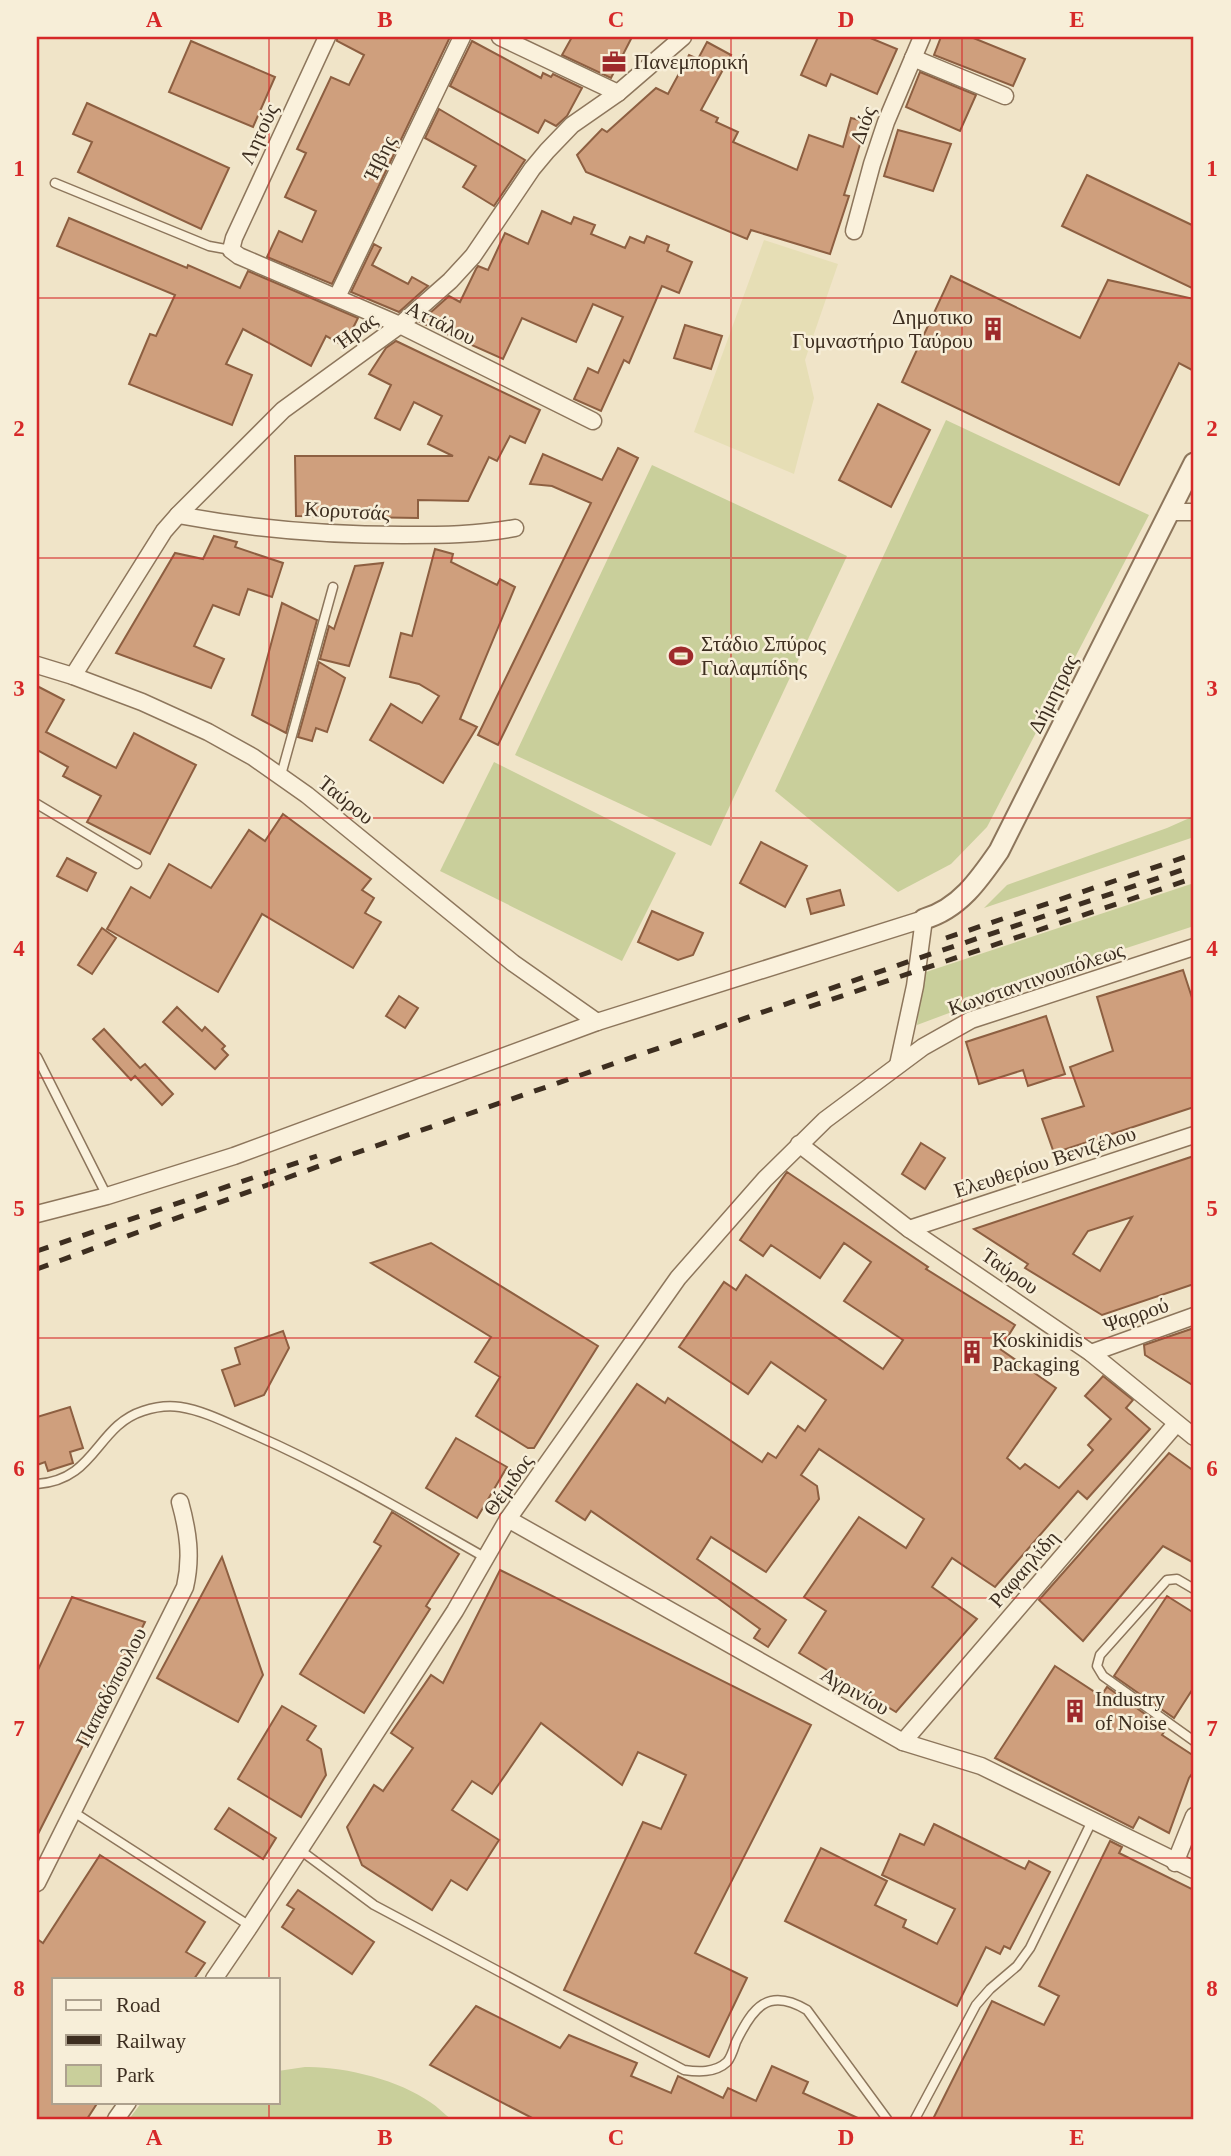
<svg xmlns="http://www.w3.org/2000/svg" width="1231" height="2156" font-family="Georgia,serif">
  <rect width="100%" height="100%" fill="#f0e4c8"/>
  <polygon fill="#e6deb5" points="764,240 838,264 805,360 814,398 794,474 694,432"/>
  <g fill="#c9cf9b">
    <polygon points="946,420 1149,515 987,827 951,864 898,892 775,791"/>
    <polygon points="652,465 847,556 711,846 515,755"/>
    <polygon points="494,762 676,853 622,961 440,871"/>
    <polygon points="1194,816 1194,837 984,908 1007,885 1167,828"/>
    <polygon points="1194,883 1194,926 1099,957 917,1025 923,973"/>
    <path d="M 305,2067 C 343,2066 399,2080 430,2102 C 438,2107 444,2114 451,2119 L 129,2119 L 142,2102 L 278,2102 L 278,2071 Z"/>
  </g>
  <g fill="#cf9f7d" stroke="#8d5f41" stroke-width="2" fill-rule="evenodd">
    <polygon points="337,37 450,37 332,284 267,257 279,231 302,242 316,211 285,197 306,153 297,149 331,77 349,85 364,55 337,41"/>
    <polygon points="572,37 632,37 611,78 562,55"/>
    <polygon points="818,37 868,37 897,49 877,94 831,74 826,86 801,75"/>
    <polygon points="941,37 971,37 1025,59 1013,86 934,55"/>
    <polygon points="191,41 275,77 253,127 169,92"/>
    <polygon points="472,41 541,78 543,73 551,77 553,74 582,88 567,116 556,126 545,120 538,133 450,86"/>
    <polygon points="707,42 731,55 701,110 718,118 716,122 738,132 733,142 797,170 809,135 843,147 851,118 867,122 844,195 849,196 830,254 751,230 747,239 586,172 577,155 602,129 607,132 656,88 668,94 689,55 698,59"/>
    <polygon points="920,72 976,95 960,131 906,107"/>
    <polygon points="87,103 229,168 201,229 78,172 92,142 73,134"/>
    <polygon points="439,109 525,160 494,206 463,187 476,166 425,138"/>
    <polygon points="898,130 951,144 933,191 884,176"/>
    <polygon points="1087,175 1194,226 1194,289 1062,226"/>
    <polygon points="542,211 571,224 574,217 595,225 591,234 625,248 630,237 644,243 647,236 669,245 667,251 692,262 679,293 662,286 629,363 624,360 601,411 574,399 588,368 598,373 623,317 593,304 576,342 522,318 503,359 420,322 449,296 460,302 476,269 478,266 488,270 505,233 528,244"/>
    <polygon points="69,218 187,268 188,265 240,288 248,271 358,318 344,346 326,336 311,366 243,329 226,364 252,375 232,425 129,384 150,334 156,336 175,295 57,246"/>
    <polygon points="374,244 381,248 372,265 408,284 412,277 428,286 399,312 351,292"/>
    <polygon points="951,276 1080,338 1108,280 1194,299 1194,371 1179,363 1119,485 902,382"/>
    <polygon points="685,325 722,336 711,369 674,358"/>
    <polygon points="396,341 540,410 525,443 510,436 497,461 489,457 468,501 418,500 418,518 296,516 295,456 453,456 428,444 442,416 414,402 400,430 375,418 391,385 369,374 386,348"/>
    <polygon points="878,404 930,430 891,507 839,480"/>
    <polygon points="618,448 638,458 498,745 478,735 591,503 552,486 530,484 543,454 602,480"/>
    <polygon points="214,536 237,542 235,547 283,563 272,597 248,589 239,615 213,605 194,646 224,659 211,688 116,653 175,553 203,559"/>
    <polygon points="435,549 453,554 451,562 497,585 500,579 515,587 460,719 477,727 443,783 370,740 391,704 422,723 439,696 419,684 390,677 401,633 412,636"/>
    <polygon points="383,563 349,666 320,659 329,626 334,629 355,566"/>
    <polygon points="282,603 317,620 286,733 252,715"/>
    <polygon points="319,662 345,678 327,732 316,728 312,741 298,737"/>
    <polygon points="37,686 64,700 46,732 116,768 134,733 196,765 150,854 87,822 101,796 63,776 68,767 37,750"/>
    <polygon points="283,814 371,879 362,890 374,898 365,913 381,922 353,968 262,914 218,992 107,929 131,887 150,898 169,864 211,888 249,830 265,841"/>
    <polygon points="761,842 807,866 785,907 740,883"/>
    <polygon points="67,858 96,873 87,891 57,876"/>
    <polygon points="840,890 844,905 811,914 807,899"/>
    <polygon points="652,911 703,933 693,955 678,960 638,942"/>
    <polygon points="102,928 116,938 92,974 78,965"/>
    <polygon points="1183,970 1194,1004 1194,1107 1054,1153 1042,1119 1084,1106 1070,1067 1113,1051 1097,997"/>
    <polygon points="399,996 418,1008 405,1028 386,1016"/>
    <polygon points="177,1007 202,1031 205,1027 225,1046 222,1049 228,1055 215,1069 163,1022"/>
    <polygon points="1046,1016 1065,1074 1028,1086 1023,1070 979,1084 966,1042"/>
    <polygon points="104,1029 140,1068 145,1064 173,1094 162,1105 135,1076 131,1080 93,1039"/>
    <polygon points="921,1143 945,1158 925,1189 902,1174"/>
    <path d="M 1194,1156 L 1194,1284 L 1102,1315 L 1025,1268 L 1028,1264 L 974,1229 ZM 1132,1217 L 1100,1271 L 1073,1254 L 1088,1231 Z"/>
    <polygon points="787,1172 928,1267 926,1269 1015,1325 1000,1349 1056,1388 1007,1458 1020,1469 1025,1464 1059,1488 1093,1450 1088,1445 1111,1419 1085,1396 1103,1376 1133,1400 1126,1408 1150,1429 1087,1499 1078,1491 995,1587 952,1558 932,1587 977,1619 896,1712 799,1653 826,1611 804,1597 859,1517 906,1548 924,1519 819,1449 801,1475 817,1486 819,1499 766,1572 711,1537 697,1559 786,1620 768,1647 754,1638 760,1629 719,1599 591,1511 585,1520 556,1501 637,1384 665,1403 668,1398 762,1462 768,1453 776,1458 798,1426 805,1431 826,1400 771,1362 748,1394 679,1347 724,1282 736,1290 746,1275 883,1369 903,1340 844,1301 871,1262 844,1243 820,1278 771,1245 763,1256 740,1240"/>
    <polygon points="431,1243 598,1346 534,1448 528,1448 476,1416 500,1377 475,1362 491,1337 371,1263"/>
    <polygon points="1194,1328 1194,1386 1145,1355 1144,1345"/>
    <polygon points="283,1331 289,1348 264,1395 235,1406 222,1370 240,1364 235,1348"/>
    <polygon points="70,1407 83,1448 70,1452 73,1463 48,1471 45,1462 37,1465 37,1417"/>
    <polygon points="456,1438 507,1467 477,1518 426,1488"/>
    <polygon points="1169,1453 1194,1471 1194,1563 1163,1546 1083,1641 1039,1600"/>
    <polygon points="392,1512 459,1554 426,1606 430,1609 364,1713 300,1674 381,1546 374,1542"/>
    <polygon points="222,1557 263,1675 238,1722 157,1678"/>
    <polygon points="500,1570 811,1725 695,1953 747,1978 709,2057 564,1990 643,1822 661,1829 686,1775 638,1752 622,1785 541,1723 492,1794 472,1781 452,1810 499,1840 467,1890 451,1880 432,1910 362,1865 347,1827 374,1785 383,1791 413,1748 391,1733 431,1675 443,1683"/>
    <polygon points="1167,1596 1194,1613 1194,1687 1174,1718 1114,1676"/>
    <polygon points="72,1597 145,1622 37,1836 37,1672"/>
    <polygon points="1055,1666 1101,1696 1107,1687 1166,1729 1162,1735 1194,1756 1194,1771 1189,1778 1169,1833 1139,1817 1133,1828 995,1758"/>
    <polygon points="282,1706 316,1726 307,1740 321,1749 326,1775 301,1817 238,1779"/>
    <polygon points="229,1808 276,1838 263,1859 215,1829"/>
    <polygon points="934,1824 1025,1869 1029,1861 1050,1872 1010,1949 1004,1946 1000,1954 986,1947 957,2006 785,1921 821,1848 887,1881 875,1905 906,1920 903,1927 937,1944 955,1909 882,1875 900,1834 924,1845"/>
    <polygon points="1110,1841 1122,1847 1119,1853 1194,1890 1194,2119 933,2119 992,2001 1044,2025 1059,1996 1039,1986"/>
    <polygon points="100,1855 205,1922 186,1952 205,1963 194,1979 54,1979 54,2102 98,2102 87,2119 37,2119 37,1939 43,1943"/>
    <polygon points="298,1890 374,1942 352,1974 282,1927 294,1909 287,1905"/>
    <polygon points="476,2006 560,2048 569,2035 637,2063 631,2076 671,2093 678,2076 723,2098 728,2088 756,2101 772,2066 808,2082 803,2093 860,2119 534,2119 430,2065"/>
  </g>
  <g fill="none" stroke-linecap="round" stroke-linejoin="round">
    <g stroke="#8d765c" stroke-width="11">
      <g id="service">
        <polyline points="55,183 209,246 231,250"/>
        <polyline points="281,775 333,587"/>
        <polyline points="37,804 137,864"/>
        <polyline points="37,1057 107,1196"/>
        <path d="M 37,1484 C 96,1480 96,1426 143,1411 C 155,1407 167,1405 180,1407 C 206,1411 231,1425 255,1435 C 335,1470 410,1515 486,1558"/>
        <polyline points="1194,1589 1177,1579 1167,1580 1100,1655 1097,1666 1103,1676 1194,1741"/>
        <polyline points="72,1811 250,1926"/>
        <path d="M 300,1850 L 374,1905 L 684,2070 C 698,2072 715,2073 727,2062 C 731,2058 734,2048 736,2042 C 753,2007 768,1987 807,2010 L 887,2119"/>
        <polyline points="915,2119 976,2005 990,1989 1017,1966 1030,1948 1092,1821"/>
      </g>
    </g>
    <g stroke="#8d765c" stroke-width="19">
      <g id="minor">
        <polyline points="327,37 234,238 231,250 239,256 400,325 593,421"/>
        <polyline points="500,37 618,93"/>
        <polyline points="913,58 1005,96"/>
        <polyline points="854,231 872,164 886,122 922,37"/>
        <polyline points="337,297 462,37"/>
        <polyline points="1170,512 1194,512"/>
        <path d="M 178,515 C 252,529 328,535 403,535 C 441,535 478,535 515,528"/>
        <polyline points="37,665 73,676 142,702 208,732 253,757 307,795 513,963 597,1022"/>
        <polyline points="73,676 164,531 178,515 283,410 400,325 450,281 473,256 532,169 547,151 572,125 618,93 683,37"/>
        <polyline points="799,1144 909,1229 1091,1353 1194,1437"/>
        <polyline points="37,1214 107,1196 234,1156 597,1022 924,919 915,986 898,1065"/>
        <polyline points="909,1229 1194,1135"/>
        <polyline points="1091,1353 1194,1316"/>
        <polyline points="508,1519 903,1742 981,1766 1194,1870"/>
        <polyline points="903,1742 1176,1424"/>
        <polyline points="1175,1863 1194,1816"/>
        <path d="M 37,1883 L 185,1587 C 192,1557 188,1531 180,1502"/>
        <polyline points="214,1979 250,1926 455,1611 508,1519 678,1278 765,1179 825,1120 923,1047 971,1020 1194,947"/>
        <polyline points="116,2119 128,2102"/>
      </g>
    </g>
    <g stroke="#8d765c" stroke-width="23">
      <path id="tertiary" d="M 924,919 C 959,909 979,880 999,851 L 1194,463"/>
    </g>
    <use href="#service" stroke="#faf1dc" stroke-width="8"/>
    <use href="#minor" stroke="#faf1dc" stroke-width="16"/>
    <use href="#tertiary" stroke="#faf1dc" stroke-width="19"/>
    <g stroke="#3d2e20" stroke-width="5" stroke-dasharray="12 12" stroke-linecap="butt">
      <polyline points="946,938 1194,854"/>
      <polyline points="809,1007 1194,878"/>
      <polyline points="37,1251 317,1156"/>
      <polyline points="37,1269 344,1157 919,958 1194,866"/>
    </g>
  </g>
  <path fill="none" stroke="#d62828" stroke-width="2" stroke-opacity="0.55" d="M 269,37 L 269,1979M 500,37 L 500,2119M 731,37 L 731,2119M 962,37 L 962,2119M 37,298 L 1194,298M 37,558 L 1194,558M 37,818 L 1194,818M 37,1078 L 1194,1078M 37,1338 L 1194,1338M 37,1598 L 1194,1598M 37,1858 L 1194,1858M 269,2102 L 269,2119"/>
  <defs>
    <g id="office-bare" transform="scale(1.89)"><path d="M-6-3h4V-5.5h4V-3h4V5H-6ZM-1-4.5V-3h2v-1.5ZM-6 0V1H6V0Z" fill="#9e2a2b" stroke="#f7eed8" stroke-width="2.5" paint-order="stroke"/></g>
    <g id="building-bare" transform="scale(1.89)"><path d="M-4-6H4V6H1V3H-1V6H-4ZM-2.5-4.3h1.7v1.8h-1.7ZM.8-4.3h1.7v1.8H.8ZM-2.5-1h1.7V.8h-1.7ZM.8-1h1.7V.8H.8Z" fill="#9e2a2b" stroke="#f7eed8" stroke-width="2.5" paint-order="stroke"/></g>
    <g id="stadium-bare" transform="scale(1.89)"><path d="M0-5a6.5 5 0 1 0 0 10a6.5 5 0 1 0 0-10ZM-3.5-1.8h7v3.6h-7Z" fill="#9e2a2b" stroke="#f7eed8" stroke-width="2.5" paint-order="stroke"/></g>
  </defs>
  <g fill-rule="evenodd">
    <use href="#office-bare" x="614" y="62"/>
    <use href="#building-bare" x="993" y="329"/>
    <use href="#stadium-bare" x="681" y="656"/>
    <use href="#building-bare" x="972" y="1352"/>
    <use href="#building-bare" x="1075" y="1711"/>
  </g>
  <g text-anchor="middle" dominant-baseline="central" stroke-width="5" stroke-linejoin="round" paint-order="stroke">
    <g font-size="21" fill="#3d2e20" stroke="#f7eed8" text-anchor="start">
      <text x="634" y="62">Πανεμπορική</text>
      <text x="973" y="317" text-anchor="end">Δημοτικο<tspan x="973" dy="24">Γυμναστήριο Ταύρου</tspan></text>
      <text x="701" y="644">Στάδιο Σπύρος<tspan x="701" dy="24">Γιαλαμπίδης</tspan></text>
      <text x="992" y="1340">Koskinidis<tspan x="992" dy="24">Packaging</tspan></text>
      <text x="1095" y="1699">Industry<tspan x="1095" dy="24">of Noise</tspan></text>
    </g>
    <g font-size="21" fill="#3d2e20" stroke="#f7eed8">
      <text transform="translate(863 125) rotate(-70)">Διός</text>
      <text transform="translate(259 134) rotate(-65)">Λητούς</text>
      <text transform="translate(380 158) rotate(-64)">Ήβης</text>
      <text transform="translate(441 323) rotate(26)">Αττάλου</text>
      <text transform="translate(356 331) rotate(-36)">Ήρας</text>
      <text transform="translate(347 511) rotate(3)">Κορυτσάς</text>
      <text transform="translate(1053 694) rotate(-63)">Δήμητρας</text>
      <text transform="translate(346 800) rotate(39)">Ταύρου</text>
      <text transform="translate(1036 979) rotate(-19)">Κωνσταντινουπόλεως</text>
      <text transform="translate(1045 1162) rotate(-18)">Ελευθερίου Βενιζέλου</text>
      <text transform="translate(1010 1271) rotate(35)">Ταύρου</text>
      <text transform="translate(1136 1315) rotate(-19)">Ψαρρού</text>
      <text transform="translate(508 1485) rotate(-55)">Θέμιδος</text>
      <text transform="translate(1024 1569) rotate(-49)">Ραφαηλίδη</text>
      <text transform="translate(111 1687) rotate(-63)">Παπαδόπουλου</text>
      <text transform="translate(855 1691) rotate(30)">Αγρινίου</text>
    </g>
  </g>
  <rect width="1231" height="2156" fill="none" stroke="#f7eed8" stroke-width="77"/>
  <rect x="52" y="1978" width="228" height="126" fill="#f7eed8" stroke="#ada18e" stroke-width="2"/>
  <rect x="66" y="2000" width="35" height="10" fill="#faf1dc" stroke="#ada18e" stroke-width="2"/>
  <text x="116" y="2012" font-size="21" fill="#3d2e20">Road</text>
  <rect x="66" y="2035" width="35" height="10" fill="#3d2e20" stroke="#ada18e" stroke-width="2"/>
  <text x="116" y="2048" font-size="21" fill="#3d2e20">Railway</text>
  <rect x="66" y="2065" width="35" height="21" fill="#c9cf9b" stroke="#ada18e" stroke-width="2"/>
  <text x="116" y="2082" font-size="21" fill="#3d2e20">Park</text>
  <rect x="38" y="38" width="1154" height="2080" fill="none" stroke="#d62828" stroke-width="2.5"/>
  <g font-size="23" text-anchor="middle" font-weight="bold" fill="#d62828">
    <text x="154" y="27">A</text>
    <text x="385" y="27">B</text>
    <text x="616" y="27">C</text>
    <text x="846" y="27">D</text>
    <text x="1077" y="27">E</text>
    <text x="19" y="176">1</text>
    <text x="1212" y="176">1</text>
    <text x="19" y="436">2</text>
    <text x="1212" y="436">2</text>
    <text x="19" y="696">3</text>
    <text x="1212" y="696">3</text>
    <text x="19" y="956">4</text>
    <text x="1212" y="956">4</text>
    <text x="19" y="1216">5</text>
    <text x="1212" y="1216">5</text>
    <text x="19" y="1476">6</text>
    <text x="1212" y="1476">6</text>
    <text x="19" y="1736">7</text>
    <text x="1212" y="1736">7</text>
    <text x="19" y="1996">8</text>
    <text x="1212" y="1996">8</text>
    <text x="154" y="2145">A</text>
    <text x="385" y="2145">B</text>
    <text x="616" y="2145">C</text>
    <text x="846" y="2145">D</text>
    <text x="1077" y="2145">E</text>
  </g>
</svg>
